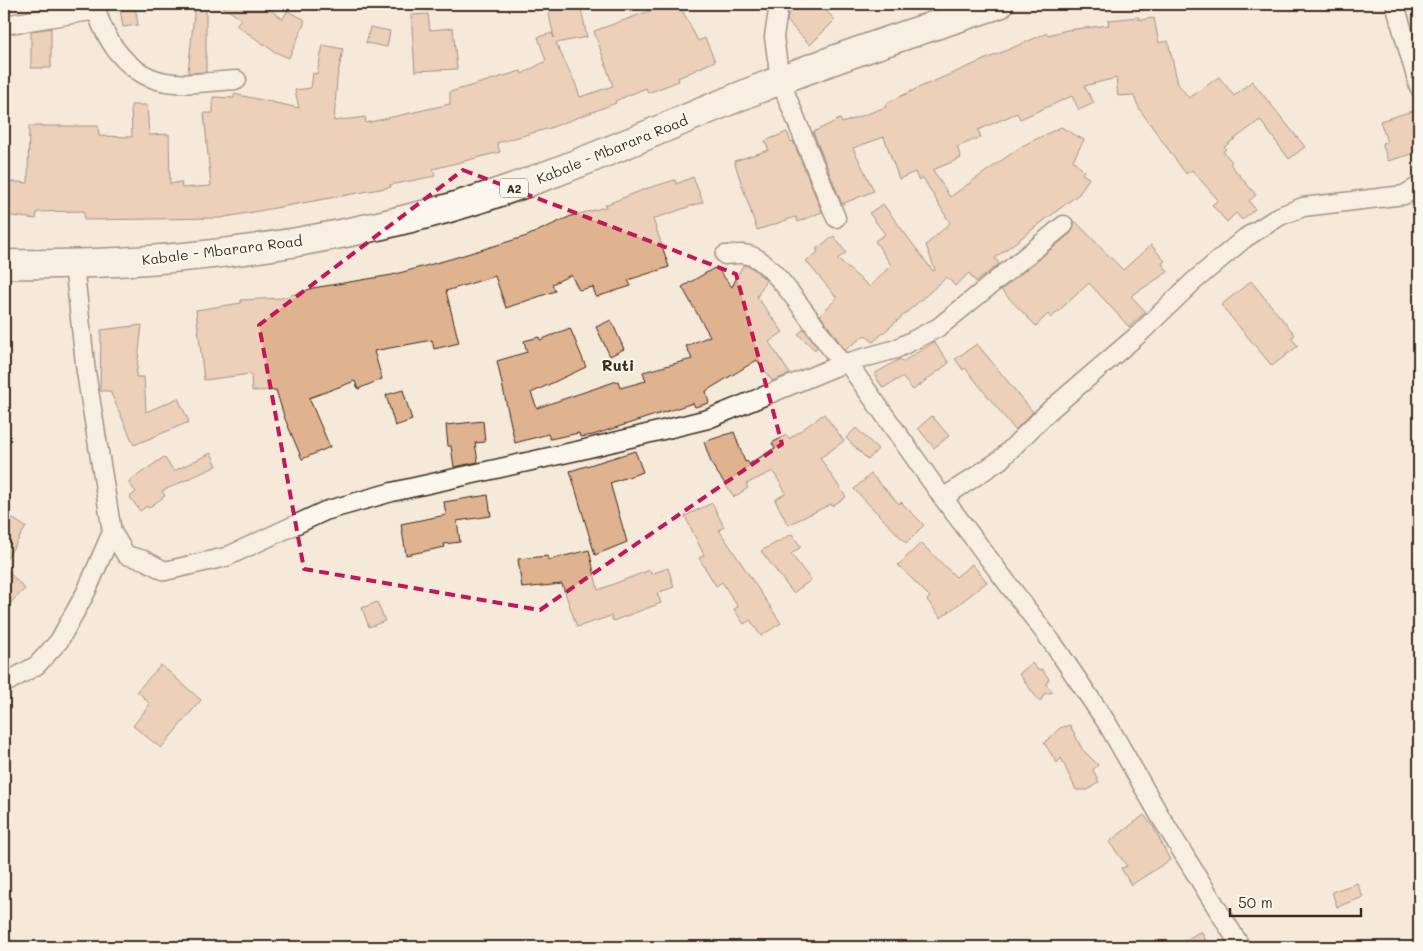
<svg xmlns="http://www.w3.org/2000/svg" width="1423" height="951" font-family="Mali,sans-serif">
  <rect width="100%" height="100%" fill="#f5e9da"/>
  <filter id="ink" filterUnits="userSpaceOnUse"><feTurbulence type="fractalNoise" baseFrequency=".02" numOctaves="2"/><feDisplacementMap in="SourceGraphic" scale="10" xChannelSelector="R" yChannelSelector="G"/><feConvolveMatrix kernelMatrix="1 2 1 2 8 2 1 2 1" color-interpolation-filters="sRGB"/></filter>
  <g filter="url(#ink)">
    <g fill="#dfb290" stroke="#3b2a1e">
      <polygon points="195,4 206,4 206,72 188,73"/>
      <polygon points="219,4 262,4 283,19 287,11 304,19 304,24 289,58 275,52 236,25 241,19"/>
      <polygon points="547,4 580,4 587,37 556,43 576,85 580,97 613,86 594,31 669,4 679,4 698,41 705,38 715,61 678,78 679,81 648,93 646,88 615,101 616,103 550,128 497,143 500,152 433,169 435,176 390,185 391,187 220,218 84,220 84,211 37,212 36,219 4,215 4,181 28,183 29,126 98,126 99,136 132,137 131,105 147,105 149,135 169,134 170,184 181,182 182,188 211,186 204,113 213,113 213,97 234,98 234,94 299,108 295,90 311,88 313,73 317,74 323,45 343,49 337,79 334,121 365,117 366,123 450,104 450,92 521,71 522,74 546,61 538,37 552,33 554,38"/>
      <polygon points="799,4 820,4 835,20 810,45 787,21 788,14"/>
      <polygon points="135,6 138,25 123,27 120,10"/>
      <polygon points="428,14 430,30 453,28 457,69 415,71 411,15"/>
      <polygon points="1139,17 1139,20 1154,18 1159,43 1168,41 1178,84 1189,98 1219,77 1234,96 1252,81 1305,147 1289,159 1260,120 1224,147 1226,149 1223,151 1232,162 1230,164 1256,195 1249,201 1255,209 1242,220 1236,213 1227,222 1212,205 1218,200 1192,170 1186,174 1140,110 1133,95 1118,96 1116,78 1084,86 1094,103 1079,110 1072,96 1020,119 1017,113 978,130 981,137 957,147 961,158 933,170 950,197 1022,146 1061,127 1084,140 1073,160 1084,171 1082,174 1089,178 1079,194 995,258 999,264 976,282 969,273 955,286 947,277 873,342 865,335 845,350 820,315 837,298 806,261 818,252 816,249 834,236 846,253 837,259 870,287 891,265 875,241 885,234 869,213 883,204 933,271 935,270 926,245 950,223 923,178 918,180 915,172 899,179 884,137 853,148 874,191 842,204 813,132 840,119 842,123 886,107 885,104 918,88 1047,33 1048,35 1067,30 1109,25 1108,20"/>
      <polygon points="370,27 390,31 387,47 366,43"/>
      <polygon points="51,28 51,68 31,68 31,31"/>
      <polygon points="1419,109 1419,127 1413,129 1419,152 1388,161 1382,143 1387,142 1380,121"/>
      <polygon points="787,132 791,142 793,141 822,212 798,222 796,217 757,230 734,161 769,150 765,141"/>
      <polygon points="693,177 703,202 653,219 669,267 628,280 631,286 596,297 593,287 579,290 571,275 552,284 555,291 506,308 495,276 446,291 459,343 434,349 432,340 374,351 382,379 358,389 355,381 309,398 330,447 302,459 285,419 276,390 252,391 251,374 204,380 196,310 241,303 241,300 282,298 313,288 392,275 447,260 527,236 571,216 606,207 605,205 645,189 675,180 676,184"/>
      <polygon points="1075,221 1123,270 1151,245 1165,261 1162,263 1168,272 1131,296 1146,312 1129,327 1089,283 1051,318 1048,314 1036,326 1001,290 1071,233"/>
      <polygon points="743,265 751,267 766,280 757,297 783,332 769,342 790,374 772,381 757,360 706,391 709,403 695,407 693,403 593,435 580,437 579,433 550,439 548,434 515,443 497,361 527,352 524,341 539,337 540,340 570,328 586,367 531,393 537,408 614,382 618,381 620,388 646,381 643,372 692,359 686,346 710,336 682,287 716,267 732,287"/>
      <polygon points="1251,281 1295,335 1291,338 1298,346 1272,366 1221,305"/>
      <polygon points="611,320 624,349 610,356 596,327"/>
      <polygon points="142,325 136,377 144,377 146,412 178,398 189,422 134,445 110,391 100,391 101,330"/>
      <polygon points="804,329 817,347 815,350 798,334"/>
      <polygon points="934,342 949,363 913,390 902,377 883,388 874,374 900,359 902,362"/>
      <polygon points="977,344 1033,412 1015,430 965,368 963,370 955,359"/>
      <polygon points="403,390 412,420 395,426 386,395"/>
      <polygon points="824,414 844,441 820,458 846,497 832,506 831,504 788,525 775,500 786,493 773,471 746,484 748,488 734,497 712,465 704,442 734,432 745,462 747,461 749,464 775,448 772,443 786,435 789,439"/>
      <polygon points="932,416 949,436 934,448 918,428"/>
      <polygon points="483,421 485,442 475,443 478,462 454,467 451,446 448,446 446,425"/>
      <polygon points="856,428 878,449 868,460 846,438"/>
      <polygon points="635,451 643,472 610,483 627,542 595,555 570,471"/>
      <polygon points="211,453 217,466 162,491 165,496 148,508 147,506 140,511 130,497 136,492 128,482 164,457 174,471"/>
      <polygon points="871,474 899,504 901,502 924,525 906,543 854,489"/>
      <polygon points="488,495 491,516 457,521 460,542 444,544 445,547 406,555 401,524 446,515 444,502"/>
      <polygon points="712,503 724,527 719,530 781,623 761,636 750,620 744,624 734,609 738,607 722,582 716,586 699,558 704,555 685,516"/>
      <polygon points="4,513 26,527 4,563"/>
      <polygon points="792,534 801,547 791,554 811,580 793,593 761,551"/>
      <polygon points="921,543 956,577 972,564 987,582 941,618 927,600 930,597 898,565"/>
      <polygon points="589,550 598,590 650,570 651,574 668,568 674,587 657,593 661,603 613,621 611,616 577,627 562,584 522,588 518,559 548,556 548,560"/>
      <polygon points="4,567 25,589 4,609"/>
      <polygon points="377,602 385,621 369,627 362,608"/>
      <polygon points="1032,663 1038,670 1042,669 1049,679 1046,684 1053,692 1044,694 1040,702 1019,674"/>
      <polygon points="161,665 201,700 161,748 133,726 150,704 137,691"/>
      <polygon points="1070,725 1082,749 1098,765 1093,770 1099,782 1088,790 1076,790 1061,758 1057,763 1044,743 1060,728"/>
      <polygon points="1144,815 1153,826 1170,860 1131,885 1121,868 1127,866 1109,842"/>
      <polygon points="1357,883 1363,897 1337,907 1332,892"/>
      <polygon points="1201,931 1209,947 1174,947"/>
    </g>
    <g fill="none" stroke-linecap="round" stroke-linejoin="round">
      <g stroke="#3b2a1e" stroke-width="21">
        <g id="minor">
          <path d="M 96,4 C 97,20 107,37 116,50 C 150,94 187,83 237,80"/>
          <polyline points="779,4 774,37 780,80 836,218"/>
          <polyline points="1395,4 1419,87"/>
          <polyline points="4,25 97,10"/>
          <path d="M 725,255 C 736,254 745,252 756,258 C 779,270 824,340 842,364"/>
          <polyline points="847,362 943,498 1054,645 1107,723 1160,816 1241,947"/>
          <polyline points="943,498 1000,460 1050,410 1139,334 1194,281 1245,238 1280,216 1303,207 1404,195 1419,186"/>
          <polyline points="112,532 126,555 144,560 165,571 226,557 325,511 392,492 581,450 708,419 842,364 896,349 939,327 1064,225"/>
          <polyline points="4,684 37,665 59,641 86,592 112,532 86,372 74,265"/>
        </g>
      </g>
      <g stroke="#3b2a1e" stroke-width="31">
        <path id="primary" d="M 4,264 C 145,266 290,250 427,214 C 549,182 661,127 778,81 C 850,52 925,29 999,4"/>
      </g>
      <use href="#minor" stroke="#fbf7ec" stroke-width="18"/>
      <use href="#primary" stroke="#fbf7ec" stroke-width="28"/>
    </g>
  </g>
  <path d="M0 0H1423V951H0ZM 463,170 L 736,274 L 782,444 L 540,610 L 304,569 L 259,325 Z" fill="#f5e9da" fill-opacity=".55" fill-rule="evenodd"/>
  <path fill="none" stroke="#c2185b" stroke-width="4" stroke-dasharray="10 6" stroke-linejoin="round" d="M 463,170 L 736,274 L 782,444 L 540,610 L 304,569 L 259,325 Z"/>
  <g text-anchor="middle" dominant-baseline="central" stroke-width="4" stroke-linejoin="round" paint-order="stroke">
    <rect fill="#fbf7ec" stroke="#75685c" stroke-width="1" x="500" y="178.5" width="28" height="19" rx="4"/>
    <g font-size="12" font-weight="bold" fill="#3b2a1e">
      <text x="514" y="188">A2</text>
    </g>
    <g font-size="14" fill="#3b2a1e" stroke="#fbf7ec">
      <text transform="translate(612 149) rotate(-22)">Kabale - Mbarara Road</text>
      <text transform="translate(222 250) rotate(-7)">Kabale - Mbarara Road</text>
    </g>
    <g font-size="16" font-weight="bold" fill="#3b2a1e" stroke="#fbf7ec">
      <text x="618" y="364">Ruti</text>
    </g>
  </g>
  <rect width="1423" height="951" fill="none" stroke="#fbf7ec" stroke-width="20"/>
  <rect x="10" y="10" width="1403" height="931" fill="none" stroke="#3b2a1e" stroke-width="2" filter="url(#ink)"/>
  <path d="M1230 908v8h131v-8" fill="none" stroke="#3b2a1e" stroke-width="2.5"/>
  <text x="1238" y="908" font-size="15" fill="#3b2a1e" stroke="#fbf7ec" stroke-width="4" paint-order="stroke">50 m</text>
</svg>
